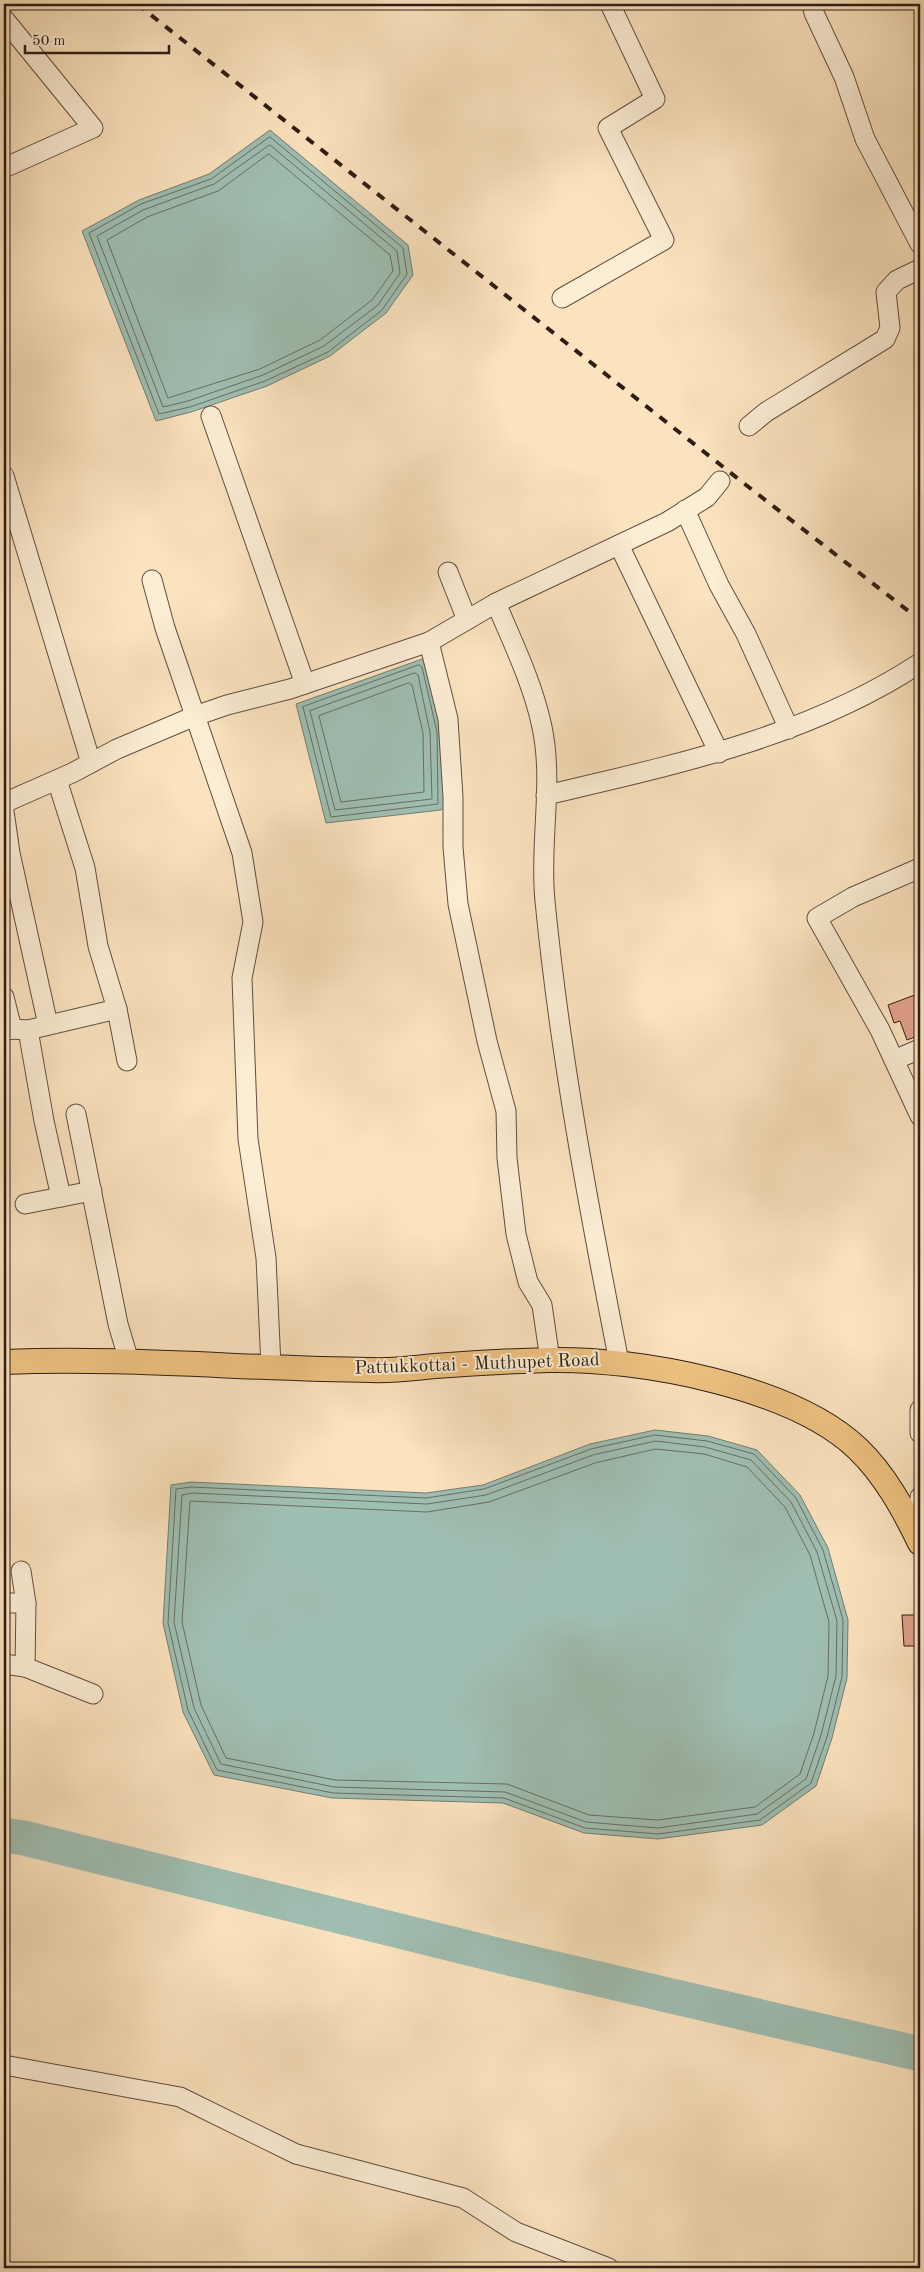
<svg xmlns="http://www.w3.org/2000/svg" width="924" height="2272" font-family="'Old Standard TT',serif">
  <rect width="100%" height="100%" fill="#fbe3bf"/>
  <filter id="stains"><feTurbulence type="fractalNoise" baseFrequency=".004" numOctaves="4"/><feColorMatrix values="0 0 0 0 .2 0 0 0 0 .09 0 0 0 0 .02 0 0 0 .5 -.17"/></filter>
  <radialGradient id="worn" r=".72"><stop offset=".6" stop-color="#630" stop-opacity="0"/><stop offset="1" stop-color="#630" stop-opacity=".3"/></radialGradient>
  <g fill="#9fbeb2" stroke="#727e73">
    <polygon points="270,130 408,245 413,275 386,313 330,356 267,386 191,412 156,421 82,231 139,200 209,174"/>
    <polygon points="425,658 442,731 444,806 441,810 326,823 296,704"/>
    <polygon points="655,1430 708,1436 757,1450 800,1495 828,1548 848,1620 847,1678 832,1738 816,1786 762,1825 658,1839 584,1833 503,1803 332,1798 214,1775 183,1712 163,1623 171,1485 191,1482 426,1493 483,1485 590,1444"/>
  </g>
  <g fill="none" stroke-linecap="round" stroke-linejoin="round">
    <g stroke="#666e63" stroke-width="1">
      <polygon points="270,137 403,248 407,274 382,310 328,352 265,381 190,407 159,414 89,233 141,204 211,179"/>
      <polygon points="270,145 397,251 400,273 378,305 324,346 263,375 188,401 163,407 97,236 143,210 214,184"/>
      <polygon points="269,154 390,255 393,271 372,300 320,340 260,369 168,398 107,240 147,217 218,191"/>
      <polygon points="419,665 422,667 437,732 438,804 331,817 303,707"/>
      <polygon points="415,673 418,675 430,732 432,799 335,810 310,711"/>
      <polygon points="409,683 412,685 423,733 424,792 341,802 319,716"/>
      <polygon points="655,1435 707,1441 754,1454 796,1498 823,1550 843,1620 842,1677 827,1737 811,1783 760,1820 658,1834 585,1828 504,1798 333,1793 217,1770 188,1710 168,1623 176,1489 191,1487 426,1498 484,1489 591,1449"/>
      <polygon points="656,1441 705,1447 751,1460 791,1502 817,1552 837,1621 836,1676 821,1735 806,1779 757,1814 658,1828 586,1822 505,1792 334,1787 221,1764 194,1708 174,1622 182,1495 192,1493 427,1504 486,1495 593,1455"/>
      <polygon points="656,1449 704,1454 747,1467 785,1507 810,1555 829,1622 828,1676 814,1733 800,1774 755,1807 658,1820 589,1815 507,1784 335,1780 226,1758 201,1705 182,1622 190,1501 427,1512 489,1502 595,1463"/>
    </g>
    <polyline stroke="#9fbeb2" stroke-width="35" points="4,1835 24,1838 513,1959 920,2054"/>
  </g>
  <g fill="#e3a18d" stroke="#2e1d14">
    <polygon points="920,993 920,1035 907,1040 900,1021 894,1023 888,1005"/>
    <polygon points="902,1615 920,1615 920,1646 904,1646"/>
  </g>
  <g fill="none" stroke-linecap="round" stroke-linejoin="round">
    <g stroke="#614e3f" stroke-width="21">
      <g id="minor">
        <polyline points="812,4 814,13 844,77 865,139 920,244"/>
        <polyline points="4,19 93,128 4,168"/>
        <polyline points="562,298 664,240 608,128 655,99 610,4"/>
        <polyline points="211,416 305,684"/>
        <polyline points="749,426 766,412 885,339 890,328 886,292 897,280 920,269"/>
        <polyline points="4,476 91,763"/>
        <polyline points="685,510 719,585 746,634 789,729"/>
        <polyline points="619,545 719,753"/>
        <polyline points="448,572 467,620"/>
        <polyline points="152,580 165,628 242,853 253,922 242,978 248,1139 266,1258 271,1366"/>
        <path d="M 496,603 C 513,643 533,684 542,727 C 554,784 539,844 545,901 C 560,1056 589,1209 619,1362"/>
        <polyline points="429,642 448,719 453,797 453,847 458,904 487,1041 506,1111 507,1158 516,1234 528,1282 542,1305 550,1360"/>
        <polyline points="57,780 85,868 98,946 117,1009 127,1061"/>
        <path d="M 546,795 C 674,765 808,737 920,663"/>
        <polyline points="4,803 72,773 117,749 195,716 227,705 290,689 429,642 496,603 667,522 707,497 720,481"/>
        <polyline points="4,811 10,853 48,1025"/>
        <polyline points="920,868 853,897 817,918 880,1030 920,1116"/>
        <polyline points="4,997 12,1029"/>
        <polyline points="28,1030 44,1121 61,1197"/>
        <polyline points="4,1031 12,1029 28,1030 117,1009"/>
        <polyline points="894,1060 920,1049"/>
        <polyline points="76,1114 118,1324 129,1361"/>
        <polyline points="25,1204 92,1191"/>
        <polyline points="920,1410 920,1433"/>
        <polyline points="919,1507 920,1497"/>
        <polyline points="21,1571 26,1603 25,1667"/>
        <polyline points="4,1603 26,1603"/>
        <polyline points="4,1664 25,1667 93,1694"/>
        <polyline points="4,2065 180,2097 296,2154 463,2198 516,2232 609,2268"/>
      </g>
    </g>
    <g stroke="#2e1d14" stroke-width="26">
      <path id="major" d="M 4,1362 C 126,1357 248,1369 371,1370 C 392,1371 414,1368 435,1366 C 473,1363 511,1361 549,1360 C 638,1358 792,1386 858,1449 C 885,1475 904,1510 920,1543"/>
    </g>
    <use href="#minor" stroke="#fcedd5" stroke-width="19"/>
    <use href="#major" stroke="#eec280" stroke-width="24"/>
    <polyline stroke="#2e1d14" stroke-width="4" stroke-dasharray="9 9" stroke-linecap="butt" points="137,4 746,485 920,620"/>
  </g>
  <g text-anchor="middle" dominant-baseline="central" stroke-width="4" stroke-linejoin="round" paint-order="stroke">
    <g font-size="19" fill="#2e1d14" stroke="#fcedd5">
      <text transform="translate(477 1365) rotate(-2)">Pattukkottai - Muthupet Road</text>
    </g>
  </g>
  <rect width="924" height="2272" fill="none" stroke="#fbe3bf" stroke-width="20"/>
  <rect x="5" y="5" width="914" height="2262" fill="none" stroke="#2e1d14" stroke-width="2.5"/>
  <rect x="10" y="10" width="904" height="2252" fill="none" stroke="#2e1d14"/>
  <path d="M25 45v8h144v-8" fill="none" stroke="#2e1d14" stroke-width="2.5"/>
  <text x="32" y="45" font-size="15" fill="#2e1d14" stroke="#fcedd5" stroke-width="4" paint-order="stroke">50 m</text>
  <rect width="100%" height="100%" filter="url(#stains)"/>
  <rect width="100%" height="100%" fill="url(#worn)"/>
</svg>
